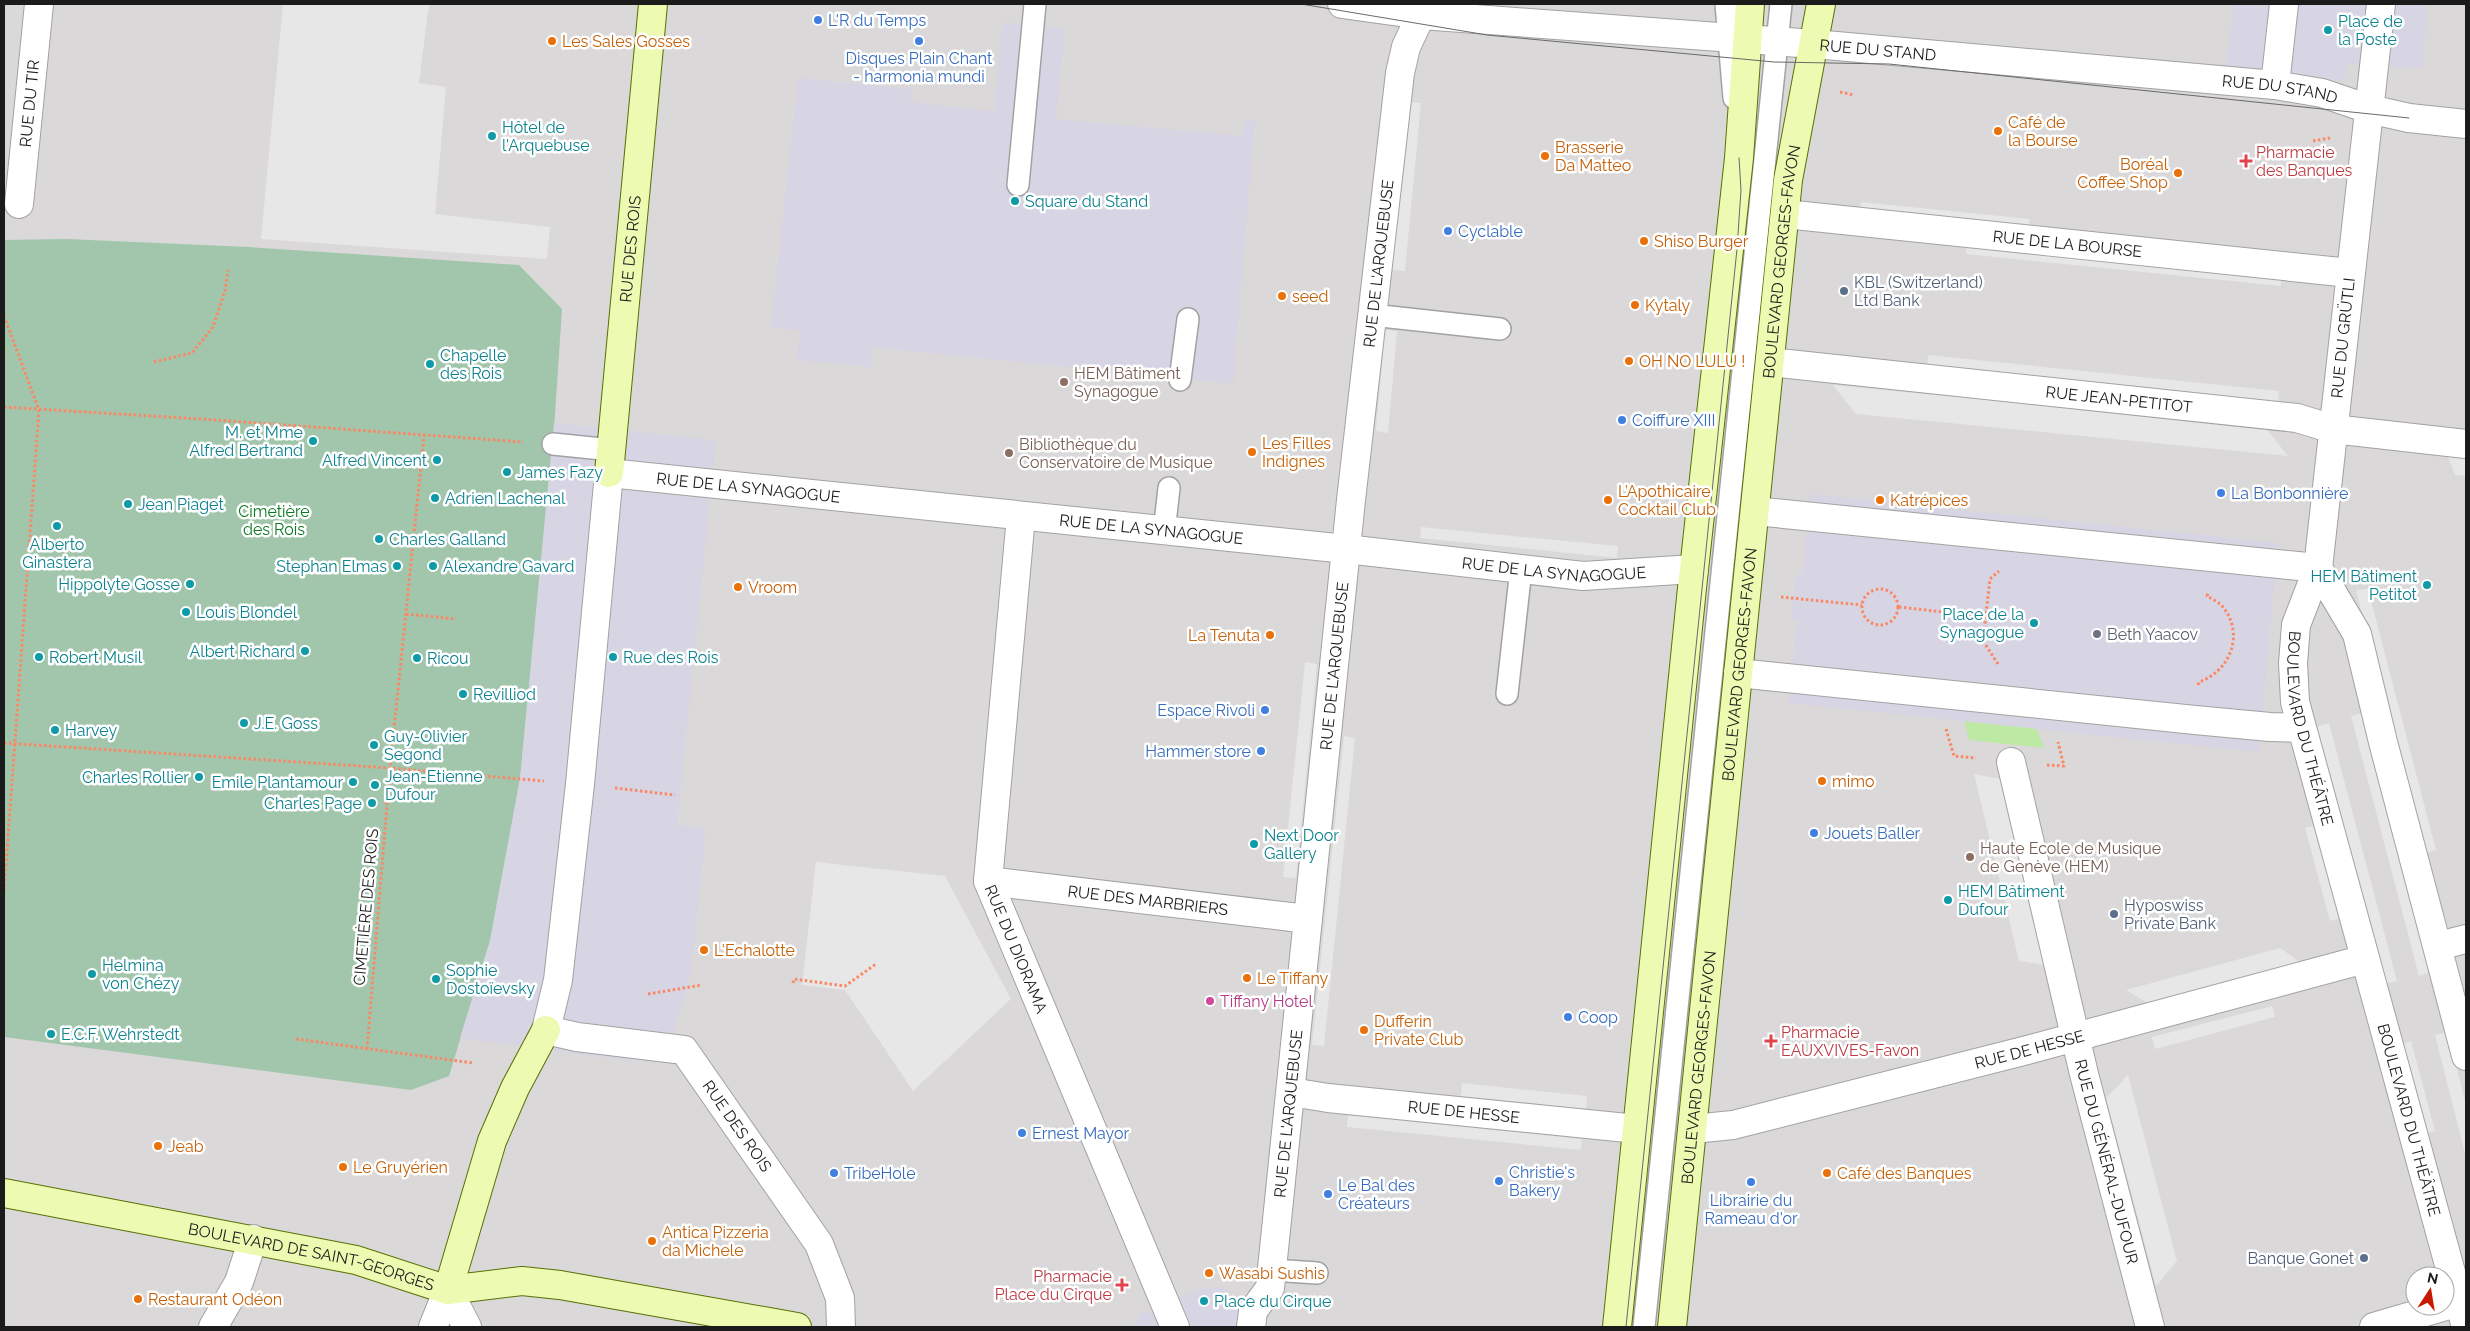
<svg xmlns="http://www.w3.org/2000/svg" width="2470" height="1331" font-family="Raleway,sans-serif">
  <rect width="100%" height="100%" fill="#edebe1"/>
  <path fill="#dad8d8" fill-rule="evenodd" d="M 4,4 L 2466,4 L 2466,1327 L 4,1327 ZM 2415,1276 L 2445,1276 L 2445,1306 L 2415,1306 Z"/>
  <polygon fill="#bee9a5" points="1964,720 2037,729 2044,748 1969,740"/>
  <polygon fill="#a2c6ac" points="67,239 248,247 519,265 562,309 553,444 520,779 490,941 449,1076 411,1090 4,1037 4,240"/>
  <g fill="#e7e7e7">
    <polygon points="283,4 429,4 419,83 446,87 435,214 550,227 547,259 261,239"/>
    <polygon points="1409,102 1421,103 1405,271 1392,270"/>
    <polygon points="1861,202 2030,219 2028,231 1860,214"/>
    <polygon points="1967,242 2281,275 2281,286 1966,254"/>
    <polygon points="1385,330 1397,331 1388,433 1376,431"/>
    <polygon points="1928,355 2279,391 2278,403 1927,367"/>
    <polygon points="1833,385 2265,427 2288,456 1856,414"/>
    <polygon points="2444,447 2466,449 2466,476 2455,475"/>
    <polygon points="1421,527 1618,546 1617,558 1420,538"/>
    <polygon points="2368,589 2436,850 2423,854 2356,590"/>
    <polygon points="1305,662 1317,664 1296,878 1283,877"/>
    <polygon points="2363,713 2431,972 2419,976 2351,716"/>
    <polygon points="2329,723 2397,981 2384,984 2316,727"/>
    <polygon points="1344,736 1355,738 1324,1046 1312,1045"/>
    <polygon points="1974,774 2006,780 2051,966 2019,961"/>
    <polygon points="2317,825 2342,918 2330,921 2305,828"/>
    <polygon points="816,862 945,876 1011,999 913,1091 845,990 802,985"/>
    <polygon points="2280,948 2300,962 2294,974 2156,1008 2126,990"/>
    <polygon points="2272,1006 2275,1017 2155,1049 2152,1037"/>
    <polygon points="2448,1032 2466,1105 2466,1158 2435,1035"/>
    <polygon points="2411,1041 2435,1131 2423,1134 2399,1045"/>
    <polygon points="2128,1075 2177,1261 2156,1286 2106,1098"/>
    <polygon points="1462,1083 1587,1096 1586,1109 1461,1096"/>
    <polygon points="1348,1115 1582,1139 1581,1150 1347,1127"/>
  </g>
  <g fill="#d7d5e3">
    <polygon points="2234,4 2428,4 2422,69 2347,64 2345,78 2338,82 2225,72"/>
    <polygon points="1003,22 1065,29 1056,119 1242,136 1245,119 1255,120 1233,384 872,347 870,367 797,360 800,331 771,327 798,78 912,89 910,102 994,111"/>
    <polygon points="554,423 716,440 677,825 706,828 691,973 664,1063 583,1055 460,1038 490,941 520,779"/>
    <polygon points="1810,494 2278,543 2259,752 1788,703 1797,621 1791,620 1793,598 1796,575 1802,575"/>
    <polygon points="1222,1286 1261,1327 1131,1327 1142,1313 1199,1290"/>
  </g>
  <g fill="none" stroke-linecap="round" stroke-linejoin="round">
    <g stroke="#a2a2a2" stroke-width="24">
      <g id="lane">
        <polyline points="1726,4 1734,98"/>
        <polyline points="1018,185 1035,4"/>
        <polyline points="1372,315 1500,329"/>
        <polyline points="1180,380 1188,319"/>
        <polyline points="553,444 612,450"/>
        <polyline points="1164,532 1169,488"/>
        <polyline points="1507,694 1521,569"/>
        <polyline points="1272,1270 1317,1273"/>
        <polyline points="1644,1327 1781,4"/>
      </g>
    </g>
    <g stroke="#a2a2a2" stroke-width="30">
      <g id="street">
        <path id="s1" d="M 1342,4 L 1421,15 L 1814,44 L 2275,85 L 2322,93 L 2369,109 L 2409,118 L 2466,124"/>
        <path id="s2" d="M 2381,4 L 2318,568 L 2296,625 L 2293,663 L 2295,702 L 2466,1327"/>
        <polyline points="2275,85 2284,4"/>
        <path id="s3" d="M 19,204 L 39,4"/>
        <path id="s4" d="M 1785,214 L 2350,273"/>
        <path id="s5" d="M 1770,362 L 2297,418 L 2333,429 L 2466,444"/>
        <polyline points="1755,511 2318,568"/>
        <path id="s6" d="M 1021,516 L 988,881 L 1175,1327"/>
        <polyline points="2318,568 2357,634 2383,742 2466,1056"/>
        <polyline points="1738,673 2195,720 2270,727 2301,728"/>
        <path id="s7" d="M 2011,762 L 2084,1074 L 2150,1327"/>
        <path id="s8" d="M 988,881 L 1308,919"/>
        <polyline points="2438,946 2466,939"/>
        <path id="s9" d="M 1291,1092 L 1328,1098 L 1637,1129"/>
        <path id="s10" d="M 1693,1129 L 1733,1125 L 2031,1049 L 2365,959"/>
        <polyline points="448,1290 467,1327"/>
        <polyline points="213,1327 239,1282 253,1239"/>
        <polyline points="433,1327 448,1290"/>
        <path id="s11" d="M 841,1327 L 840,1298 L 819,1244 L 684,1050 L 577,1037 L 546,1030 L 558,980 L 580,784 L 609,473 L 1346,549 L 1583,576 L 1694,569"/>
        <path id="s12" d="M 1251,1327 L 1253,1311 L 1270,1288 L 1351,500 L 1400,73 L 1406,47 L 1421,15 L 1422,4"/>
        <polyline points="2374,1327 2466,1300"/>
      </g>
    </g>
    <g stroke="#577104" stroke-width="30">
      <g id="secondary">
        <path id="s13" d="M 609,473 L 653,4"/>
        <path id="s14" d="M 4,1193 L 356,1260 L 448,1290 L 522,1281 L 560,1285 L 797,1327"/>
        <polyline points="448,1290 492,1141 515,1088 546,1030"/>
        <polyline points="1617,1327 1692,588 1739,158 1750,4"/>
        <path id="s15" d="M 1672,1327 L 1788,180 L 1821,4"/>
      </g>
    </g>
    <g stroke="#fb8764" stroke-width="3" stroke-dasharray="2.5 2.5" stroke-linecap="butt">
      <polyline points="1840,92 1854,95"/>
      <polyline points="2313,141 2330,138"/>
      <polyline points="4,316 39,410 4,892"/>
      <polyline points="154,362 192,353 213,327 225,291 228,270"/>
      <polyline points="4,407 201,419 523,442"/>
      <circle cx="1880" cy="607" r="18"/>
      <polyline points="1781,597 1862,605"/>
      <polyline points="1899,607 1996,618"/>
      <polyline points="406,614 456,619"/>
      <polyline points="1998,664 1983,641 1990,579 1999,571"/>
      <path d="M 2198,685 L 2199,682 C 2230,671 2245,635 2223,607 C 2219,602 2212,599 2207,596 L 2208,593"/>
      <polyline points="1946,729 1954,756 1976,758"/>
      <polyline points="4,743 390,768 544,781"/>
      <polyline points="2047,765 2064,766 2058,742"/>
      <polyline points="615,788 675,795"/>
      <polyline points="793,983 794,979 845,986 876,964"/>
      <polyline points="648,994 702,985"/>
      <polyline points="296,1039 473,1063"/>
      <polyline points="367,1049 390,768 424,436"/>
    </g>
    <use href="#lane" stroke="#fff" stroke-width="21"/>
    <use href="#street" stroke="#fff" stroke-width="28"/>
    <use href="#secondary" stroke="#edfab2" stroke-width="28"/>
    <g stroke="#696969" stroke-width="1">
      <polyline points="1301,4 1487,35 1774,62 1889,64 2409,118"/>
      <polyline points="1626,1327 1737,249 1741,190 1739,158"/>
    </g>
  </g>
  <g fill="#3f7fe0" stroke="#fff" stroke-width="2">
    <circle cx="818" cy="20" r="5"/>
    <circle cx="919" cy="41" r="5"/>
    <circle cx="1448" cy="231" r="5"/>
    <circle cx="1622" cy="420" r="5"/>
    <circle cx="2221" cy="493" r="5"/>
    <circle cx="1265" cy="710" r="5"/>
    <circle cx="1261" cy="751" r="5"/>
    <circle cx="1814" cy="833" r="5"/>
    <circle cx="1568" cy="1017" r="5"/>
    <circle cx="1022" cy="1133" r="5"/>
    <circle cx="834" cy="1173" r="5"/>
    <circle cx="1499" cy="1181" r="5"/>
    <circle cx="1751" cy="1182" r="5"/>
    <circle cx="1328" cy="1194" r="5"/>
  </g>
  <g fill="#0f9aa8" stroke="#fff" stroke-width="2">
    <circle cx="2328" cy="30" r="5"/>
    <circle cx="492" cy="136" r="5"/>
    <circle cx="1015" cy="201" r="5"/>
    <circle cx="430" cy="364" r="5"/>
    <circle cx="313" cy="441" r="5"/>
    <circle cx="437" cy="460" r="5"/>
    <circle cx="507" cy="472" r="5"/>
    <circle cx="435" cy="498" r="5"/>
    <circle cx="128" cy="504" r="5"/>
    <circle cx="57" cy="526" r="5"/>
    <circle cx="379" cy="539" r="5"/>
    <circle cx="397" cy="566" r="5"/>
    <circle cx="433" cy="566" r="5"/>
    <circle cx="190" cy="584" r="5"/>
    <circle cx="2427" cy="585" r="5"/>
    <circle cx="186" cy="612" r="5"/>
    <circle cx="2034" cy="623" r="5"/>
    <circle cx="305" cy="651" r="5"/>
    <circle cx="39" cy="657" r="5"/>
    <circle cx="613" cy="657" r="5"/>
    <circle cx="417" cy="658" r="5"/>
    <circle cx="463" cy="694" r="5"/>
    <circle cx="244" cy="723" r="5"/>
    <circle cx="55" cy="730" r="5"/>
    <circle cx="374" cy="745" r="5"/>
    <circle cx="199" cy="777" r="5"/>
    <circle cx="353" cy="782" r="5"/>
    <circle cx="375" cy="785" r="5"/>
    <circle cx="372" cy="803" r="5"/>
    <circle cx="1254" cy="844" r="5"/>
    <circle cx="1948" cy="900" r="5"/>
    <circle cx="92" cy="974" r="5"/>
    <circle cx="436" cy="979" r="5"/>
    <circle cx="51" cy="1034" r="5"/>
    <circle cx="1204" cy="1301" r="5"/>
  </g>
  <g fill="#e8710a" stroke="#fff" stroke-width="2">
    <circle cx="552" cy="41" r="5"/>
    <circle cx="1998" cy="131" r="5"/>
    <circle cx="1545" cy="156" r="5"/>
    <circle cx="2178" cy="173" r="5"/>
    <circle cx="1644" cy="241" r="5"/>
    <circle cx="1282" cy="296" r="5"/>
    <circle cx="1635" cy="305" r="5"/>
    <circle cx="1629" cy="361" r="5"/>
    <circle cx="1252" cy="452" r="5"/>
    <circle cx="1608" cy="500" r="5"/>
    <circle cx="1880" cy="500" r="5"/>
    <circle cx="738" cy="587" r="5"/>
    <circle cx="1270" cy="635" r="5"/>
    <circle cx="1822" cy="781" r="5"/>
    <circle cx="704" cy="950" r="5"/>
    <circle cx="1247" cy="978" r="5"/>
    <circle cx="1364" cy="1030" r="5"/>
    <circle cx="158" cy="1146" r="5"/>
    <circle cx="343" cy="1167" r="5"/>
    <circle cx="1827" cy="1173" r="5"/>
    <circle cx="652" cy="1241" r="5"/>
    <circle cx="1209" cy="1273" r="5"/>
    <circle cx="138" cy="1299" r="5"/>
  </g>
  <g fill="#e0444e" stroke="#fff" stroke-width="2">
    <path d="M2243.5 153.5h5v5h5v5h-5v5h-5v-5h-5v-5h5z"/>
    <path d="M1768.5 1033.5h5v5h5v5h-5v5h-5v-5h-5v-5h5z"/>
    <path d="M1119.5 1277.5h5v5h5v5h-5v5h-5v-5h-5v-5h5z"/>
  </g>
  <g fill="#5c6f8a" stroke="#fff" stroke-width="2">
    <circle cx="1844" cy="291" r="5"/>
    <circle cx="2114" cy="914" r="5"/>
    <circle cx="2364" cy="1258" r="5"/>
  </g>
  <g fill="#8d6e63" stroke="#fff" stroke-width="2">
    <circle cx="1064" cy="382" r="5"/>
    <circle cx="1009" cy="453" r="5"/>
    <circle cx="1970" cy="857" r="5"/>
  </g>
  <circle fill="#6b7280" stroke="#fff" stroke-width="2" cx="2097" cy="634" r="5"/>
  <circle fill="#d1479c" stroke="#fff" stroke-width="2" cx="1210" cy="1001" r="5"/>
  <g text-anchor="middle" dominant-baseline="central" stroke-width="5" stroke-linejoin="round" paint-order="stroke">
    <g font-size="16" fill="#366cbe" stroke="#fff" text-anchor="start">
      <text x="828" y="20">L'R du Temps</text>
      <text x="919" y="58" text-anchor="middle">Disques Plain Chant<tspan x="919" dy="18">- harmonia mundi</tspan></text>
      <text x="1458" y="231">Cyclable</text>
      <text x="1632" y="420">Coiffure XIII</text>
      <text x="2231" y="493">La Bonbonnière</text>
      <text x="1255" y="710" text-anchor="end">Espace Rivoli</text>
      <text x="1251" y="751" text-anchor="end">Hammer store</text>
      <text x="1824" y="833">Jouets Baller</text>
      <text x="1578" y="1017">Coop</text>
      <text x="1032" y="1133">Ernest Mayor</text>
      <text x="1509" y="1172">Christie's<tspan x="1509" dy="18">Bakery</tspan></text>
      <text x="844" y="1173">TribeHole</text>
      <text x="1338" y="1185">Le Bal des<tspan x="1338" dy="18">Créateurs</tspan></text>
      <text x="1751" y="1200" text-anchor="middle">Librairie du<tspan x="1751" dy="18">Rameau d'or</tspan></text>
    </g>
    <g font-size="16" fill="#0d838f" stroke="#fff" text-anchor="start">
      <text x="2338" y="21">Place de<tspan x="2338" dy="18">la Poste</tspan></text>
      <text x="502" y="127">Hôtel de<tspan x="502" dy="18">l'Arquebuse</tspan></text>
      <text x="1025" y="201">Square du Stand</text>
      <text x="440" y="355">Chapelle<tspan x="440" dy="18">des Rois</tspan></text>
      <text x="303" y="432" text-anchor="end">M. et Mme<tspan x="303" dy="18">Alfred Bertrand</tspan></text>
      <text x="427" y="460" text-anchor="end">Alfred Vincent</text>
      <text x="517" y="472">James Fazy</text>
      <text x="445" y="498">Adrien Lachenal</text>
      <text x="138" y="504">Jean Piaget</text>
      <text x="389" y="539">Charles Galland</text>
      <text x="57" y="544" text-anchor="middle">Alberto<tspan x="57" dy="18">Ginastera</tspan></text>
      <text x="387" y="566" text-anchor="end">Stephan Elmas</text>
      <text x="443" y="566">Alexandre Gavard</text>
      <text x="2417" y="576" text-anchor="end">HEM Bâtiment<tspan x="2417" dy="18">Petitot</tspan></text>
      <text x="180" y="584" text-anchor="end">Hippolyte Gosse</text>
      <text x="196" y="612">Louis Blondel</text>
      <text x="2024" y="614" text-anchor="end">Place de la<tspan x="2024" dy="18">Synagogue</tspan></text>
      <text x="295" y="651" text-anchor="end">Albert Richard</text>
      <text x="49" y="657">Robert Musil</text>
      <text x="623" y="657">Rue des Rois</text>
      <text x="427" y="658">Ricou</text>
      <text x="473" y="694">Revilliod</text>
      <text x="254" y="723">J.E. Goss</text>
      <text x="65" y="730">Harvey</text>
      <text x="384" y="736">Guy-Olivier<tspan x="384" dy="18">Segond</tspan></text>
      <text x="385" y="776">Jean-Etienne<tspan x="385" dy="18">Dufour</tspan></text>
      <text x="189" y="777" text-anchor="end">Charles Rollier</text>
      <text x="343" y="782" text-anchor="end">Emile Plantamour</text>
      <text x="362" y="803" text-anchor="end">Charles Page</text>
      <text x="1264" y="835">Next Door<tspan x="1264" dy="18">Gallery</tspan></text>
      <text x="1958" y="891">HEM Bâtiment<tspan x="1958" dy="18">Dufour</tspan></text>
      <text x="102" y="965">Helmina<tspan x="102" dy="18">von Chézy</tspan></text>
      <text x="446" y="970">Sophie<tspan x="446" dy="18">Dostoïevsky</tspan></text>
      <text x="61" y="1034">E.C.F. Wehrstedt</text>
      <text x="1214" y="1301">Place du Cirque</text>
    </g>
    <g font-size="16" fill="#c56008" stroke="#fff" text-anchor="start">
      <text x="562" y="41">Les Sales Gosses</text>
      <text x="2008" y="122">Café de<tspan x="2008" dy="18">la Bourse</tspan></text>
      <text x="1555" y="147">Brasserie<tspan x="1555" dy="18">Da Matteo</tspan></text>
      <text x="2168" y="164" text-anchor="end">Boréal<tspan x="2168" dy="18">Coffee Shop</tspan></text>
      <text x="1654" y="241">Shiso Burger</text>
      <text x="1292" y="296">seed</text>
      <text x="1645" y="305">Kytaly</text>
      <text x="1639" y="361">OH NO LULU !</text>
      <text x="1262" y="443">Les Filles<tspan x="1262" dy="18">Indignes</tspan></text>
      <text x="1618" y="491">L’Apothicaire<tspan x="1618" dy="18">Cocktail Club</tspan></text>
      <text x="1890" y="500">Katrépices</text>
      <text x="748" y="587">Vroom</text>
      <text x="1260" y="635" text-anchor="end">La Tenuta</text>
      <text x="1832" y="781">mimo</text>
      <text x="714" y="950">L'Echalotte</text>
      <text x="1257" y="978">Le Tiffany</text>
      <text x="1374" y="1021">Dufferin<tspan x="1374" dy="18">Private Club</tspan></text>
      <text x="168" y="1146">Jeab</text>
      <text x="353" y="1167">Le Gruyérien</text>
      <text x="1837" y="1173">Café des Banques</text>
      <text x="662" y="1232">Antica Pizzeria<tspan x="662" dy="18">da Michele</tspan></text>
      <text x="1219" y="1273">Wasabi Sushis</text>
      <text x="148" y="1299">Restaurant Odéon</text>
    </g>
    <g font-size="16" fill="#1b1b1b" stroke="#fff">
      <text stroke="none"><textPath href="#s1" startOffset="538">RUE DU STAND</textPath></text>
      <text stroke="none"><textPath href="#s1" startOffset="942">RUE DU STAND</textPath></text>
      <text stroke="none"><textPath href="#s3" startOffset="101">RUE DU TIR</textPath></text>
      <text stroke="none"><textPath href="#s4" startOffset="284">RUE DE LA BOURSE</textPath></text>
      <text stroke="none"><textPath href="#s13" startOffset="225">RUE DES ROIS</textPath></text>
      <text stroke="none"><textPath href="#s15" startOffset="1071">BOULEVARD GEORGES-FAVON</textPath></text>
      <text stroke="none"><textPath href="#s12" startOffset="1075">RUE DE L'ARQUEBUSE</textPath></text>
      <text transform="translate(2343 338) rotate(-84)">RUE DU GRÜTLI</text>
      <text stroke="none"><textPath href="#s5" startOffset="351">RUE JEAN-PETITOT</textPath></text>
      <text stroke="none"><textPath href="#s11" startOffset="1164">RUE DE LA SYNAGOGUE</textPath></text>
      <text stroke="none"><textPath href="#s11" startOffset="1569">RUE DE LA SYNAGOGUE</textPath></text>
      <text stroke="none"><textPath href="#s11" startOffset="1974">RUE DE LA SYNAGOGUE</textPath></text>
      <text stroke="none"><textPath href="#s15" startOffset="666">BOULEVARD GEORGES-FAVON</textPath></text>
      <text stroke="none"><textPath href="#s12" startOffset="670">RUE DE L'ARQUEBUSE</textPath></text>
      <text stroke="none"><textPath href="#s2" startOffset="734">BOULEVARD DU THÉÂTRE</textPath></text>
      <text stroke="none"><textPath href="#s8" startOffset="161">RUE DES MARBRIERS</textPath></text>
      <text transform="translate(366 907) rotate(-85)">CIMETIÈRE DES ROIS</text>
      <text stroke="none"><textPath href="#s6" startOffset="440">RUE DU DIORAMA</textPath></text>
      <text stroke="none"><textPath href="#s10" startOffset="346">RUE DE HESSE</textPath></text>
      <text stroke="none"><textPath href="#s15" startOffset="261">BOULEVARD GEORGES-FAVON</textPath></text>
      <text stroke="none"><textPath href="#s9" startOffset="174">RUE DE HESSE</textPath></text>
      <text stroke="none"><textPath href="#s12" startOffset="220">RUE DE L'ARQUEBUSE</textPath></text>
      <text stroke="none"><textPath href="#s2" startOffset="1139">BOULEVARD DU THÉÂTRE</textPath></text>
      <text transform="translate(737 1126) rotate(55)">RUE DES ROIS</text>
      <text stroke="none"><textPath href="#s7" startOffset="411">RUE DU GÉNÉRAL-DUFOUR</textPath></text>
      <text stroke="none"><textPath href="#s14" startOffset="314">BOULEVARD DE SAINT-GEORGES</textPath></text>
    </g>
    <g font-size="16" fill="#be3a42" stroke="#fff" text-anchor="start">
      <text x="2256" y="152">Pharmacie<tspan x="2256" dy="18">des Banques</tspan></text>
      <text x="1781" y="1032">Pharmacie<tspan x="1781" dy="18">EAUXVIVES-Favon</tspan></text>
      <text x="1112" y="1276" text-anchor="end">Pharmacie<tspan x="1112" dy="18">Place du Cirque</tspan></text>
    </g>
    <g font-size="16" fill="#4e5e75" stroke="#fff" text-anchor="start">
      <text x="1854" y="282">KBL (Switzerland)<tspan x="1854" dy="18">Ltd Bank</tspan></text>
      <text x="2124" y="905">Hyposwiss<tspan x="2124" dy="18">Private Bank</tspan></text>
      <text x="2354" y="1258" text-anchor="end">Banque Gonet</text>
    </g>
    <g font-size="16" fill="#785e54" stroke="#fff" text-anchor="start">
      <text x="1074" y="373">HEM Bâtiment<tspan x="1074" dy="18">Synagogue</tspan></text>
      <text x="1019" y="444">Bibliothèque du<tspan x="1019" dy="18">Conservatoire de Musique</tspan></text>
      <text x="1980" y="848">Haute Ecole de Musique<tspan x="1980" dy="18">de Genève (HEM)</tspan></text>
    </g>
    <g font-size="16" fill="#0a7921" stroke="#fff">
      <text x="274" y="511">Cimetière<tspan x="274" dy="18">des Rois</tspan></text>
    </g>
    <g font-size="16" fill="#5b616d" stroke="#fff" text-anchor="start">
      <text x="2107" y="634">Beth Yaacov</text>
    </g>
    <g font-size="16" fill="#b23c85" stroke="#fff" text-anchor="start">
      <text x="1220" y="1001">Tiffany Hotel</text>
    </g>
  </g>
  <rect width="2470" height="1331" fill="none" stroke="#1b1b1b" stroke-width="10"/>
  <g transform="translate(2430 1291) rotate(12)"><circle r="24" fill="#ffffff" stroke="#a4a4a4"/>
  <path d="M0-4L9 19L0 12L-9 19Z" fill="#c71900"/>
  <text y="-8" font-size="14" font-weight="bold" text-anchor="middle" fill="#1b1b1b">N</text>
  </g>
</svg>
